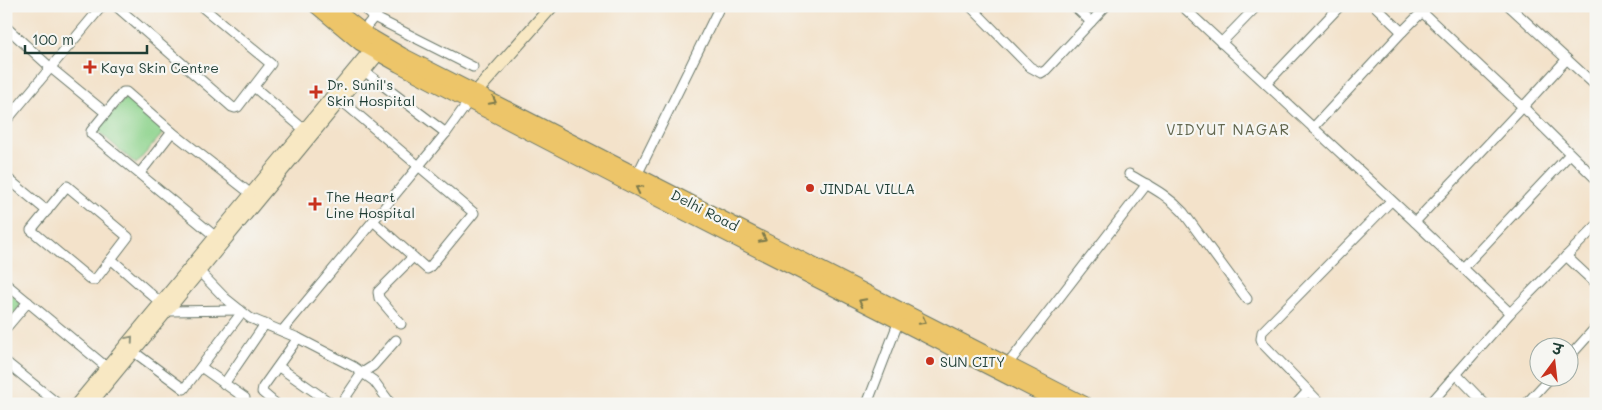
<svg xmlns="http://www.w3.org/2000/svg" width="1602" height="410" font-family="Mali,'Playpen Sans Deva',sans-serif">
  <rect width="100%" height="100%" fill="#f6f6f2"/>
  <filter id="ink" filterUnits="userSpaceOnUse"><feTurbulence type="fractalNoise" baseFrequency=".02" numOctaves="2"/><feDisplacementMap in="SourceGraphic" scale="10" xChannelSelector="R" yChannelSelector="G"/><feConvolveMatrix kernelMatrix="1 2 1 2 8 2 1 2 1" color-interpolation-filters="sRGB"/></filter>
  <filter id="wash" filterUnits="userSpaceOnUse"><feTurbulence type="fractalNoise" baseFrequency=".0096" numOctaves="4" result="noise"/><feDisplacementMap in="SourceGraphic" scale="20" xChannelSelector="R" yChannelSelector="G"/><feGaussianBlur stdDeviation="1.12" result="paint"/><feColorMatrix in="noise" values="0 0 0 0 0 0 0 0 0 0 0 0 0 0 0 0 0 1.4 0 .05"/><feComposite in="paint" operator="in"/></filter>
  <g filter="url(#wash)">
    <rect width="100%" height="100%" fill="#f3e2ca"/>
    <g fill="#8dd38c" stroke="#568860">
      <polygon points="126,97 165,131 136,164 97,130"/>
      <polygon points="6,290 22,304 6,322"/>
    </g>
  </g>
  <g filter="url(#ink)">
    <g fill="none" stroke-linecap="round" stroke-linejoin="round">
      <g stroke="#697768" stroke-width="11">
        <g id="minor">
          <polyline points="116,6 232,107 235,108 238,107 271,64 201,6"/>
          <polyline points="361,6 374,17 473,67"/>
          <polyline points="970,6 1030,67 1041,73 1046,70 1106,6"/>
          <polyline points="1074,6 1091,22"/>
          <polyline points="1182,6 1415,222"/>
          <polyline points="1375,6 1402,32"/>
          <polyline points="1509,6 1596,86"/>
          <polyline points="1422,12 1523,107 1567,59"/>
          <polyline points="6,27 51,68 106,113"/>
          <polyline points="361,33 383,6"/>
          <polyline points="1221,43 1257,6"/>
          <polyline points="364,71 446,133"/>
          <polyline points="1266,84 1340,6"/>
          <polyline points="254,87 307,132"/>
          <polyline points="336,96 474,213 429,268 427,269 373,221"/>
          <polyline points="6,121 102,6"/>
          <polyline points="1313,128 1402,32 1428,6"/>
          <polyline points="140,173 172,132"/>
          <path d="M 1129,174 C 1150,187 1165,193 1183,212 L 1247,299"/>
          <polyline points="637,175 720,6"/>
          <polyline points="6,177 47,211"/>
          <polyline points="1596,179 1523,107 1415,222 1510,313 1596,226"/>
          <polygon points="67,186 128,237 95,280 91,280 31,230"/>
          <polyline points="216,237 91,134 91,131 123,92 126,92 172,132 255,197"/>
          <polyline points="1566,256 1596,284"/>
          <polyline points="111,259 161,303"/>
          <polyline points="196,268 225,298 250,318 298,338 354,367 374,381 391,404"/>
          <polyline points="1463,268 1570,154"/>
          <polyline points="6,284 110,370"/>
          <polyline points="168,311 240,310"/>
          <polyline points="401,324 379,298 378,292 413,257"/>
          <polyline points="6,328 28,302"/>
          <polyline points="282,331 446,133 469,101"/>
          <polyline points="134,352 184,389 242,312"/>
          <polyline points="1570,356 1596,327"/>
          <polyline points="6,362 58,404"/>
          <polyline points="1008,364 1147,184"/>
          <polyline points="201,367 245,398"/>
          <polyline points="279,367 332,404"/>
          <polyline points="1457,375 1485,404"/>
          <polyline points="224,384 265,324"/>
          <polyline points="276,404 262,392 263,387 298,338"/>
          <polyline points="341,404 362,373 373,366 396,340"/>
          <polyline points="867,404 900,318"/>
          <polyline points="1296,404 1308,391"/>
          <polyline points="1321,404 1263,344 1261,339 1262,332 1391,201"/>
          <polyline points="1430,404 1510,313"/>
          <polyline points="1526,404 1550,378"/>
        </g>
      </g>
      <g stroke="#697768" stroke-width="14">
        <g id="secondary">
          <polyline points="470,99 552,6"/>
          <polyline points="77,404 377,42"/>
          <polyline points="90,404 384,47"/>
        </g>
      </g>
      <g stroke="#697768" stroke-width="16">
        <g id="primary">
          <polyline points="316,6 360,43 399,65 632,186 1061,404"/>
          <polyline points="331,6 368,35 402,55 1085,404"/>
        </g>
      </g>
      <use href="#minor" stroke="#fff" stroke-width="9"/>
      <use href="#secondary" stroke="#f8e8c3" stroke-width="12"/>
      <use href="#primary" stroke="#edc569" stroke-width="14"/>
    </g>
    <defs><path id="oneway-chevron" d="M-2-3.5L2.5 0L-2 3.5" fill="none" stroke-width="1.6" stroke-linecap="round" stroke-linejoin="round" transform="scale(1.25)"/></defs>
    <g stroke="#7c7a4c">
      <use href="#oneway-chevron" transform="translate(493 101) rotate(27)"/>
      <use href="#oneway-chevron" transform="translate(639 189) rotate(-153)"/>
      <use href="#oneway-chevron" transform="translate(763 239) rotate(27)"/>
      <use href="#oneway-chevron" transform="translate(862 302) rotate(-153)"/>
      <use href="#oneway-chevron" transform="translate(923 321) rotate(27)"/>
    </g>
    <use stroke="#8c927c" href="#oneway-chevron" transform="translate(130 339) rotate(-50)"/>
  </g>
  <g fill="#c8321e" stroke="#f6f6f2" stroke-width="2">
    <path d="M87.5 59.5h5v5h5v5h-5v5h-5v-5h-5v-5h5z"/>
    <path d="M313.5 84.5h5v5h5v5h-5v5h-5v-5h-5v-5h5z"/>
    <circle cx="810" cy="188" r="5"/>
    <path d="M312.5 196.5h5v5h5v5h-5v5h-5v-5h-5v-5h5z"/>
    <circle cx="930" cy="361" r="5"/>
  </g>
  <g text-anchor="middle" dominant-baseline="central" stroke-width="4.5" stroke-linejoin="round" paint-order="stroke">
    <g font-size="14" fill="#1f3d34" stroke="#f6f6f2" text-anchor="start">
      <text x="101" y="67">Kaya Skin Centre</text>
      <text x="327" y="84">Dr. Sunil's<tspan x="327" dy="16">Skin Hospital</tspan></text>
      <text x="820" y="188">JINDAL VILLA</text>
      <text x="326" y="196">The Heart<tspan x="326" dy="16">Line Hospital</tspan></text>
      <text x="940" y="361">SUN CITY</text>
    </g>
    <g font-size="14" fill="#1f3d34" stroke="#f6f6f2">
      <text transform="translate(705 210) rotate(27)">Delhi Road</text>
    </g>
    <g font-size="15" letter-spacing="1" fill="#62664e" stroke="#f6f6f2">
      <text x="1228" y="129">VIDYUT NAGAR</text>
    </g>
  </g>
  <rect width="1602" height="410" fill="none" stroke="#f6f6f2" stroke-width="25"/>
  <g transform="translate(1554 362) rotate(15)"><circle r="24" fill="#f6f6f2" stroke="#a0aca6"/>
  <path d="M0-4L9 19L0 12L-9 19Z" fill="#c8321e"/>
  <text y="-8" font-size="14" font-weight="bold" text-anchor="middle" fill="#1f3d34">उ</text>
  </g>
  <path d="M25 45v8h122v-8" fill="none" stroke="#1f3d34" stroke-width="2.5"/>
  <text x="32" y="45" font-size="15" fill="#1f3d34" stroke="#f6f6f2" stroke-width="4" paint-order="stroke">100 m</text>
</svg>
